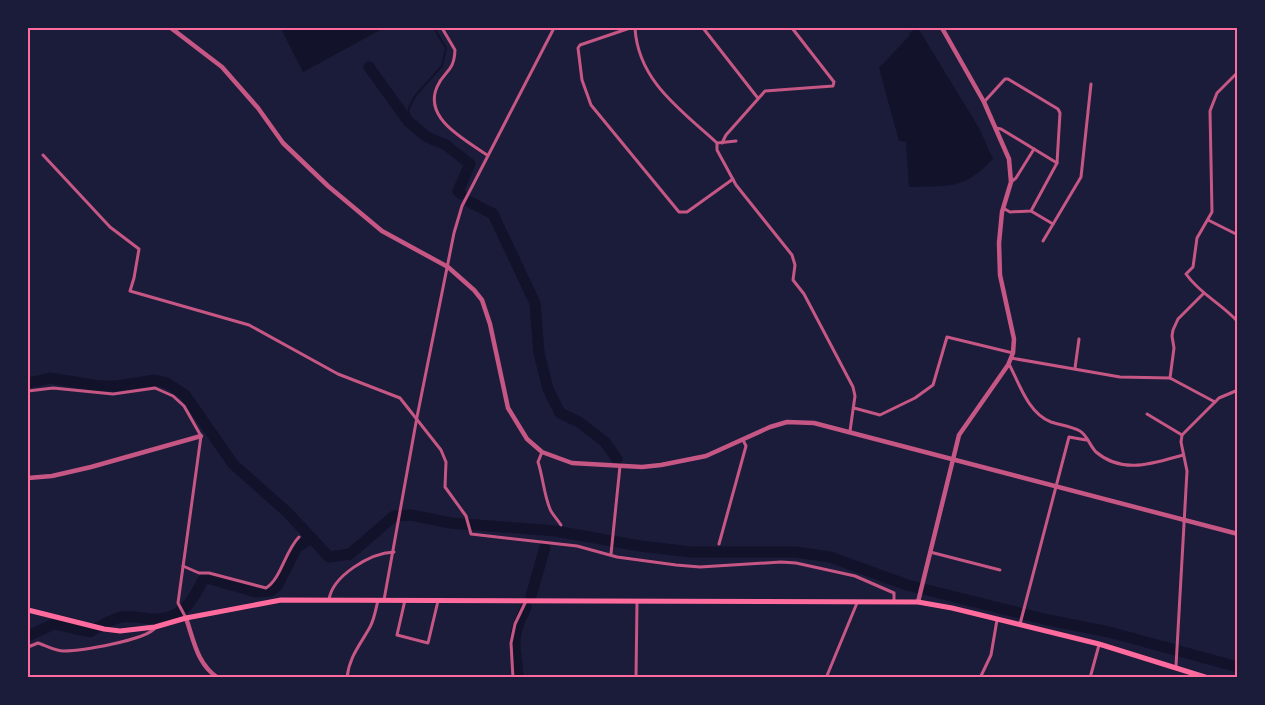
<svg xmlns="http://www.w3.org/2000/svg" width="1265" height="705" font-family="Lora,serif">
  <rect width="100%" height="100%" fill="#1b1b3a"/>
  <g fill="#12122b">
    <polygon points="285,28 384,28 303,72 282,31"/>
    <path d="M 918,28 L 979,128 L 993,159 C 962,191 951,185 909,187 L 906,142 L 899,141 L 879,68 L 910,35 L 909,33 Z"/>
  </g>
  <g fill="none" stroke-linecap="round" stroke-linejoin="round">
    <polyline stroke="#12122b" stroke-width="2" points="408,121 409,108 415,96 442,66 446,48 434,28"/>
    <g stroke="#12122b" stroke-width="11">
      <polyline points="369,67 408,121 427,137 446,145 470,164 458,191 461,194"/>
      <polyline points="470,202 493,214 535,303 539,353 548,389 560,413 579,422 605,442 617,459"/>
      <polyline points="28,383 50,378 99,386 117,386 155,380 167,383 185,395 233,464 287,512 329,557 350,554 394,516 411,515 451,523 556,531 640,546 691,552 796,552 830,557 907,585 1044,619 1109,632 1238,667"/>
      <polyline points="531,596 545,547"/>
      <path d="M 28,636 L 54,624 L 90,632 C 100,626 109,620 121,617 C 134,615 147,620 160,619 C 184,616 193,600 203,580 L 207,578 L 256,592 L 271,591 L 277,586 L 297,547 L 312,538"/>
      <path d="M 518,678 C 518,666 515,656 515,645 C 514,631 521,619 526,607"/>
    </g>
    <g stroke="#c65784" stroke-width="3">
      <path d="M 442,28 L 455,50 C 454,73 444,70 437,87 C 423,119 466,140 487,155"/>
      <polyline points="630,28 580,45 578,48 582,80 591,105 679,212 687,212 733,179"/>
      <path d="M 635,28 C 638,81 681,110 717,143 L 717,150 L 736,185 L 792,255 L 795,265 L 793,280 L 804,294 L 853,387 L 855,396 L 850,431"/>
      <polyline points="703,28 757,97"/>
      <path d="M 1238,72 L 1217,93 L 1210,111 L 1212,212 L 1197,238 L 1193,267 L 1186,274 C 1200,294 1222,304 1238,322"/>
      <polyline points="984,102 1005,79 1008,79 1058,109 1060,113 1057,163 1031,211 1010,212 1003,208"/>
      <polyline points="996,128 1001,129 1057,163"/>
      <polyline points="717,143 736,141"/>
      <polyline points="722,143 726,135 765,91 833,86 834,82 792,28"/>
      <polyline points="43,155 110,227 139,249 134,278 130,291 249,325 338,374 400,398 441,450 446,462 445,487 466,516 471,534 577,546 617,557 676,565 700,567 781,562 796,563 855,576 894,593 894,602"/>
      <polyline points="1011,182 1016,178 1034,149"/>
      <polyline points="1031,211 1053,224"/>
      <polyline points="1208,220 1238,235"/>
      <polyline points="1043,241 1081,177 1091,84"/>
      <polyline points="1011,358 1120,377 1170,378 1215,402"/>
      <path d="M 1009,364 C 1019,383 1028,413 1051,422 C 1060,425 1071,426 1080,431 C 1087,435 1090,446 1096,452 C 1123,475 1154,463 1183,455"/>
      <polyline points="1075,368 1079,339"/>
      <polyline points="1170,378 1174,348 1172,336 1173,330 1178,319 1203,294"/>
      <polyline points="28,391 53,388 113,394 155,388 173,396 184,406 201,436 178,603 186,618"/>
      <polyline points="854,408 880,415 915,398 933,385 947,337 1013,353"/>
      <polyline points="1147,414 1182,435"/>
      <path d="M 542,452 L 538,462 C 543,477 544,495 550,509 C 552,514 557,519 561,525"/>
      <polyline points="719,544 746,446 743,440"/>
      <polyline points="930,552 1000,570"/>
      <polyline points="611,554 620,466"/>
      <path d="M 183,566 L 199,573 L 209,573 L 266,588 C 281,579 285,551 299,537"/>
      <path d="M 329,600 C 332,576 370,553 394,552"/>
      <polyline points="384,600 417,417 454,233 462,206 554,28"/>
      <polyline points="405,600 397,635 428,643 438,601"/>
      <polyline points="1020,624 1069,437 1086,440"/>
      <path d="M 28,647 L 38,643 C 47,646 55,651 64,651 C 81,651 146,640 155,628"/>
      <polyline points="1176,666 1187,471 1181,442 1182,435 1219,398 1238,390"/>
      <path d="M 347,678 C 349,657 360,645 370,627 C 374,620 376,609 378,600"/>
      <polyline points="513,678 511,643 515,624 526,601"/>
      <polyline points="636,678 637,602"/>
      <polyline points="826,678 857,603"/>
      <polyline points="980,678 991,655 997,620"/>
      <polyline points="1090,678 1099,645"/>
    </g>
    <g stroke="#c65784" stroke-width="4.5">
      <polyline points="171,28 222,67 258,108 283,143 328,186 382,231 448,267 474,290 482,300 490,324 508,408 527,439 542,452 572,463 642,467 661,465 706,456 770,427 787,422 814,423 1238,534"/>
      <polyline points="28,478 52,476 91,467 201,436"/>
      <polyline points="918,602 959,435 1008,365 1013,353 1014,339 1000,275 999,243 1002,212 1011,182 1009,159 984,102 942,28"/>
      <path d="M 186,618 C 194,641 197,664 218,678"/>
    </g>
    <polyline stroke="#ff6b9d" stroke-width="5" points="28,610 104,629 120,631 155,627 186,618 281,600 918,602 952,608 1099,644 1208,678"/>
  </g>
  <rect width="1265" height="705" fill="none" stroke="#1b1b3a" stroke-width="58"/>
  <rect x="29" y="29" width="1207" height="647" fill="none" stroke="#ff6b9d" stroke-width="2"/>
</svg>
